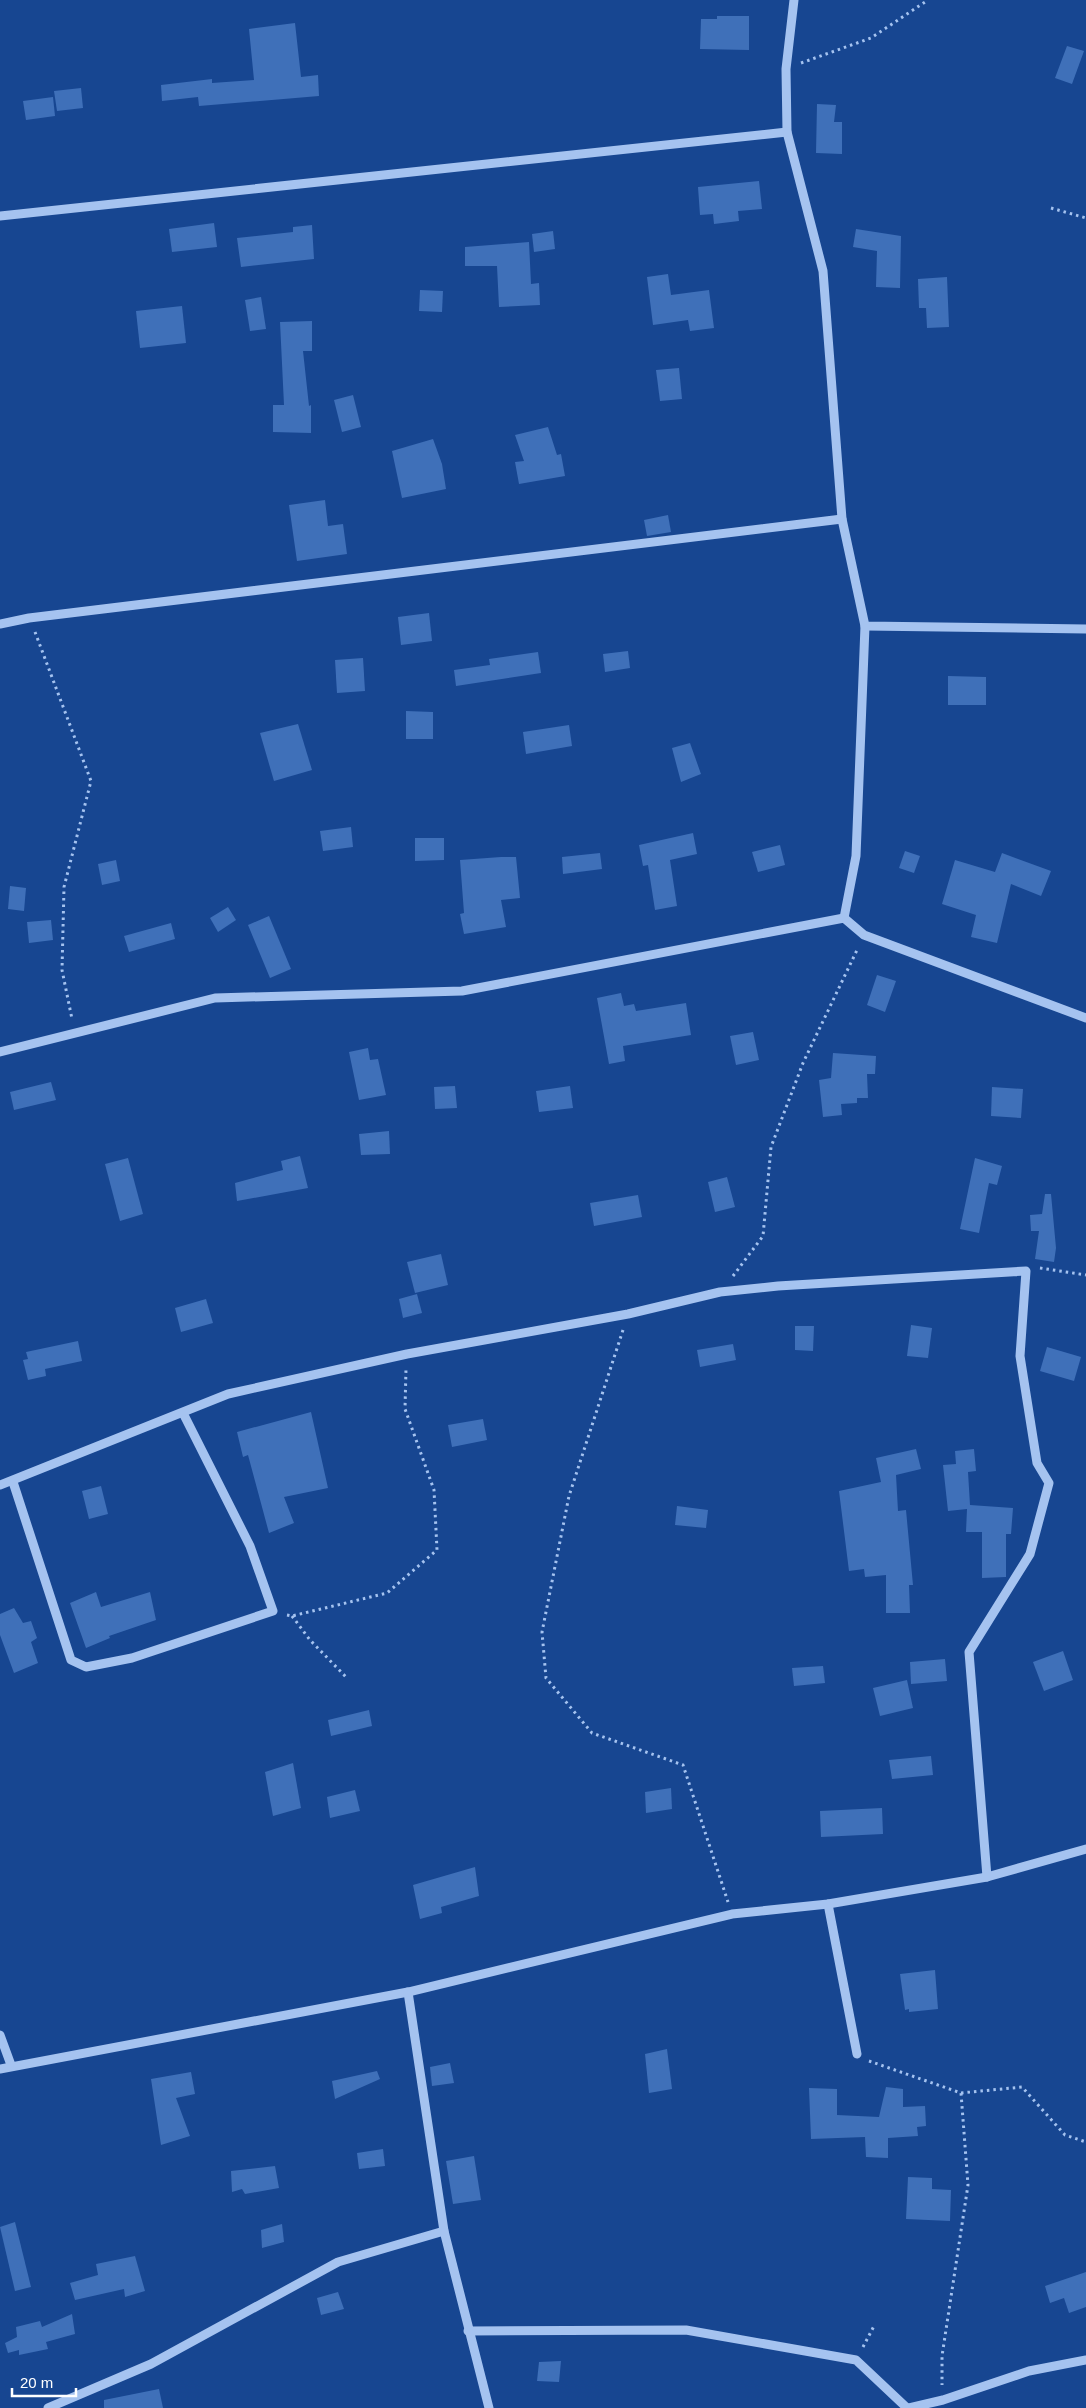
<svg xmlns="http://www.w3.org/2000/svg" width="1086" height="2408" font-family="Arial,sans-serif">
  <rect width="100%" height="100%" fill="#174691"/>
  <g fill="#3f70b9">
    <polygon points="717,16 749,16 749,50 700,49 701,19 717,19"/>
    <polygon points="295,23 301,77 318,75 319,96 199,106 198,97 162,101 161,85 212,79 212,83 254,80 249,29"/>
    <polygon points="1067,46 1084,51 1072,84 1055,78"/>
    <polygon points="81,88 83,108 57,111 54,91"/>
    <polygon points="53,97 55,116 26,120 23,101"/>
    <polygon points="817,104 836,105 834,122 842,122 842,154 816,153"/>
    <polygon points="759,181 762,209 738,211 739,221 714,224 713,214 700,215 698,187"/>
    <polygon points="214,223 217,247 172,252 169,229"/>
    <polygon points="312,225 314,259 241,267 237,238 293,232 293,227"/>
    <polygon points="856,229 901,236 900,288 876,287 877,251 853,247"/>
    <polygon points="553,231 555,249 534,252 532,234"/>
    <polygon points="529,242 531,284 539,283 540,305 499,307 497,266 465,266 465,247"/>
    <polygon points="668,274 671,295 709,290 714,328 690,331 688,320 653,325 647,277"/>
    <polygon points="947,277 949,327 927,328 926,308 919,308 918,279"/>
    <polygon points="420,290 443,291 442,312 419,311"/>
    <polygon points="261,297 266,329 250,331 245,300"/>
    <polygon points="182,306 186,343 140,348 136,311"/>
    <polygon points="312,321 312,351 303,351 309,406 311,405 311,433 273,432 273,405 284,405 280,322"/>
    <polygon points="679,368 682,399 660,401 656,370"/>
    <polygon points="353,395 361,427 342,432 334,400"/>
    <polygon points="548,427 557,455 561,454 565,476 519,484 515,462 524,461 515,435"/>
    <polygon points="433,439 442,464 446,489 402,498 392,451"/>
    <polygon points="325,500 328,526 343,524 347,554 297,561 289,505"/>
    <polygon points="668,515 671,532 647,536 644,520"/>
    <polygon points="429,613 432,641 401,645 398,617"/>
    <polygon points="628,651 630,668 605,672 603,654"/>
    <polygon points="538,652 541,673 456,686 454,670 490,665 489,659"/>
    <polygon points="363,658 365,691 337,693 335,660"/>
    <polygon points="948,676 986,677 986,705 948,705"/>
    <polygon points="406,711 433,712 433,739 406,739"/>
    <polygon points="298,724 312,770 274,781 260,733"/>
    <polygon points="569,725 572,746 526,754 523,732"/>
    <polygon points="690,743 701,774 681,782 672,748"/>
    <polygon points="351,827 353,847 323,851 320,831"/>
    <polygon points="693,833 697,854 670,860 677,906 655,910 648,865 643,866 639,845"/>
    <polygon points="415,838 444,838 444,860 415,861"/>
    <polygon points="780,845 785,865 758,872 752,852"/>
    <polygon points="905,851 920,856 914,873 899,868"/>
    <polygon points="600,853 602,869 563,874 562,857"/>
    <polygon points="1002,853 1051,871 1041,896 1011,884 997,943 971,937 976,915 942,904 955,860 995,872"/>
    <polygon points="501,857 516,857 520,898 501,900 506,927 464,934 460,914 464,913 460,860"/>
    <polygon points="116,860 120,881 102,885 98,864"/>
    <polygon points="10,886 26,888 24,911 8,909"/>
    <polygon points="228,907 236,920 218,932 210,918"/>
    <polygon points="269,916 291,969 270,978 248,925"/>
    <polygon points="51,920 53,940 29,943 27,922"/>
    <polygon points="171,923 175,939 129,952 124,936"/>
    <polygon points="877,975 896,981 885,1012 867,1005"/>
    <polygon points="621,993 624,1006 634,1004 636,1011 686,1003 691,1035 623,1046 625,1061 609,1064 597,998"/>
    <polygon points="753,1032 759,1060 736,1065 730,1036"/>
    <polygon points="368,1048 370,1060 378,1059 386,1095 359,1100 349,1052"/>
    <polygon points="833,1053 876,1056 875,1074 867,1074 868,1098 857,1098 857,1103 841,1104 842,1115 823,1117 819,1080 831,1078"/>
    <polygon points="51,1082 56,1100 14,1110 10,1092"/>
    <polygon points="455,1086 457,1108 435,1109 434,1087"/>
    <polygon points="570,1086 573,1108 539,1112 536,1091"/>
    <polygon points="992,1087 1023,1089 1021,1118 991,1116"/>
    <polygon points="389,1131 390,1154 361,1155 359,1134"/>
    <polygon points="300,1156 308,1188 237,1201 235,1183 283,1170 281,1161"/>
    <polygon points="128,1158 143,1214 120,1221 105,1164"/>
    <polygon points="975,1158 1002,1166 997,1185 989,1183 979,1233 960,1229"/>
    <polygon points="727,1177 735,1207 715,1212 708,1182"/>
    <polygon points="1045,1194 1051,1194 1056,1248 1054,1262 1035,1259 1039,1231 1031,1231 1030,1215 1042,1214"/>
    <polygon points="638,1195 642,1217 594,1226 590,1203"/>
    <polygon points="441,1254 448,1285 415,1293 407,1262"/>
    <polygon points="417,1294 422,1313 403,1318 399,1299"/>
    <polygon points="206,1299 213,1323 181,1332 175,1308"/>
    <polygon points="911,1325 932,1328 928,1358 907,1356"/>
    <polygon points="795,1326 814,1326 813,1351 795,1350"/>
    <polygon points="78,1341 82,1361 45,1369 46,1376 28,1380 23,1360 28,1359 26,1352"/>
    <polygon points="733,1344 736,1360 700,1367 697,1350"/>
    <polygon points="1047,1347 1081,1357 1074,1381 1040,1371"/>
    <polygon points="311,1412 328,1488 284,1497 294,1523 269,1533 248,1455 243,1457 237,1432"/>
    <polygon points="483,1419 487,1440 452,1447 448,1425"/>
    <polygon points="916,1449 921,1469 896,1475 898,1511 906,1510 913,1585 909,1585 910,1613 886,1613 886,1575 865,1577 864,1569 849,1571 839,1491 881,1482 876,1458"/>
    <polygon points="974,1449 976,1471 968,1472 970,1505 1013,1508 1011,1534 1006,1534 1006,1577 982,1578 982,1532 966,1532 967,1509 948,1511 943,1465 956,1464 955,1451"/>
    <polygon points="101,1486 108,1514 89,1519 82,1491"/>
    <polygon points="677,1506 708,1510 706,1528 675,1525"/>
    <polygon points="96,1592 101,1607 150,1592 156,1620 109,1636 110,1638 86,1648 70,1603"/>
    <polygon points="14,1608 23,1623 31,1621 37,1638 31,1642 38,1663 14,1673 0,1635 0,1614"/>
    <polygon points="1063,1651 1073,1680 1044,1691 1033,1662"/>
    <polygon points="945,1659 947,1681 911,1684 910,1662"/>
    <polygon points="823,1666 825,1683 794,1686 792,1668"/>
    <polygon points="907,1680 913,1708 880,1716 873,1688"/>
    <polygon points="369,1710 372,1726 331,1736 328,1720"/>
    <polygon points="931,1756 933,1775 892,1779 889,1760"/>
    <polygon points="293,1763 301,1808 273,1816 265,1772"/>
    <polygon points="671,1788 672,1809 646,1813 645,1792"/>
    <polygon points="355,1790 360,1811 330,1818 327,1797"/>
    <polygon points="882,1808 883,1834 821,1837 820,1811"/>
    <polygon points="475,1867 479,1896 441,1907 442,1913 420,1919 413,1885"/>
    <polygon points="935,1970 938,2009 909,2012 909,2009 905,2010 900,1974"/>
    <polygon points="667,2049 672,2089 649,2093 645,2054"/>
    <polygon points="450,2063 454,2083 432,2086 430,2067"/>
    <polygon points="377,2071 380,2079 335,2099 332,2081"/>
    <polygon points="191,2072 195,2094 176,2098 190,2136 161,2145 151,2079"/>
    <polygon points="886,2087 903,2089 903,2107 925,2106 926,2126 917,2127 918,2136 888,2138 888,2158 866,2157 865,2137 811,2139 809,2088 837,2089 837,2115 879,2117"/>
    <polygon points="383,2149 385,2166 359,2169 357,2153"/>
    <polygon points="474,2156 481,2200 453,2204 446,2161"/>
    <polygon points="275,2166 279,2188 245,2194 242,2189 232,2192 231,2171"/>
    <polygon points="908,2177 932,2178 932,2189 951,2190 950,2221 906,2219"/>
    <polygon points="15,2222 31,2287 15,2291 0,2227"/>
    <polygon points="282,2224 284,2242 262,2248 261,2230"/>
    <polygon points="135,2256 145,2291 125,2297 124,2289 75,2300 70,2283 98,2275 96,2264"/>
    <polygon points="1086,2272 1086,2307 1069,2313 1064,2298 1050,2303 1045,2286"/>
    <polygon points="338,2292 344,2309 321,2315 317,2298"/>
    <polygon points="72,2314 75,2334 46,2342 48,2349 19,2355 19,2350 8,2353 5,2343 17,2337 16,2327 40,2321 42,2327"/>
    <polygon points="561,2361 559,2382 537,2381 539,2362"/>
    <polygon points="159,2389 163,2408 104,2408 104,2400"/>
  </g>
  <g fill="none" stroke-linecap="round" stroke-linejoin="round">
    <g stroke="#a5c3f0" stroke-width="3" stroke-dasharray="2.5 4" stroke-linecap="butt">
      <polyline points="801,63 871,38 928,0"/>
      <polyline points="1051,208 1086,218"/>
      <polyline points="35,632 91,781 64,887 62,970 72,1019"/>
      <polyline points="1040,1268 1086,1275"/>
      <polyline points="733,1276 763,1236 771,1147 803,1063 858,948"/>
      <polyline points="623,1330 569,1496 542,1632 546,1678 592,1733 683,1765 728,1902"/>
      <polyline points="287,1615 292,1616 387,1593 437,1550 434,1490 405,1409 406,1368"/>
      <polyline points="292,1616 310,1640 346,1677"/>
      <polyline points="869,2061 961,2093 968,2185 942,2356 942,2385"/>
      <polyline points="961,2093 1022,2087 1065,2135 1086,2142"/>
      <polyline points="863,2347 874,2326"/>
    </g>
    <g stroke="#a5c3f0" stroke-width="9">
      <polyline points="794,0 786,69 787,132 823,271 842,519 865,626 1086,629"/>
      <polyline points="0,216 787,132"/>
      <polyline points="0,624 29,618 842,519"/>
      <polyline points="844,918 856,856 865,626"/>
      <polyline points="0,1052 215,998 462,991 844,918 864,935 1086,1018"/>
      <polyline points="13,1482 71,1660 86,1667 132,1658 273,1611 250,1546 183,1413"/>
      <polyline points="0,1485 228,1394 407,1354 628,1314 720,1292 778,1286 1026,1271 1020,1356 1037,1463 1049,1483 1030,1554 969,1652 987,1877"/>
      <polyline points="828,1904 857,2054"/>
      <polyline points="408,1992 444,2231 489,2408"/>
      <polyline points="0,2035 11,2065"/>
      <polyline points="0,2069 408,1992 732,1914 828,1904 987,1877 1086,1849"/>
      <polyline points="468,2331 686,2330 856,2360 907,2408"/>
      <polyline points="48,2408 151,2364 338,2262 444,2231"/>
      <polyline points="909,2408 943,2400 1029,2371 1086,2360"/>
    </g>
  </g>
  <path d="M12 2388v8h64v-8" fill="none" stroke="#ffffff" stroke-width="2.5"/>
  <text x="20" y="2388" font-size="15" fill="#ffffff" stroke="#174691" stroke-width="4" paint-order="stroke">20 m</text>
</svg>
